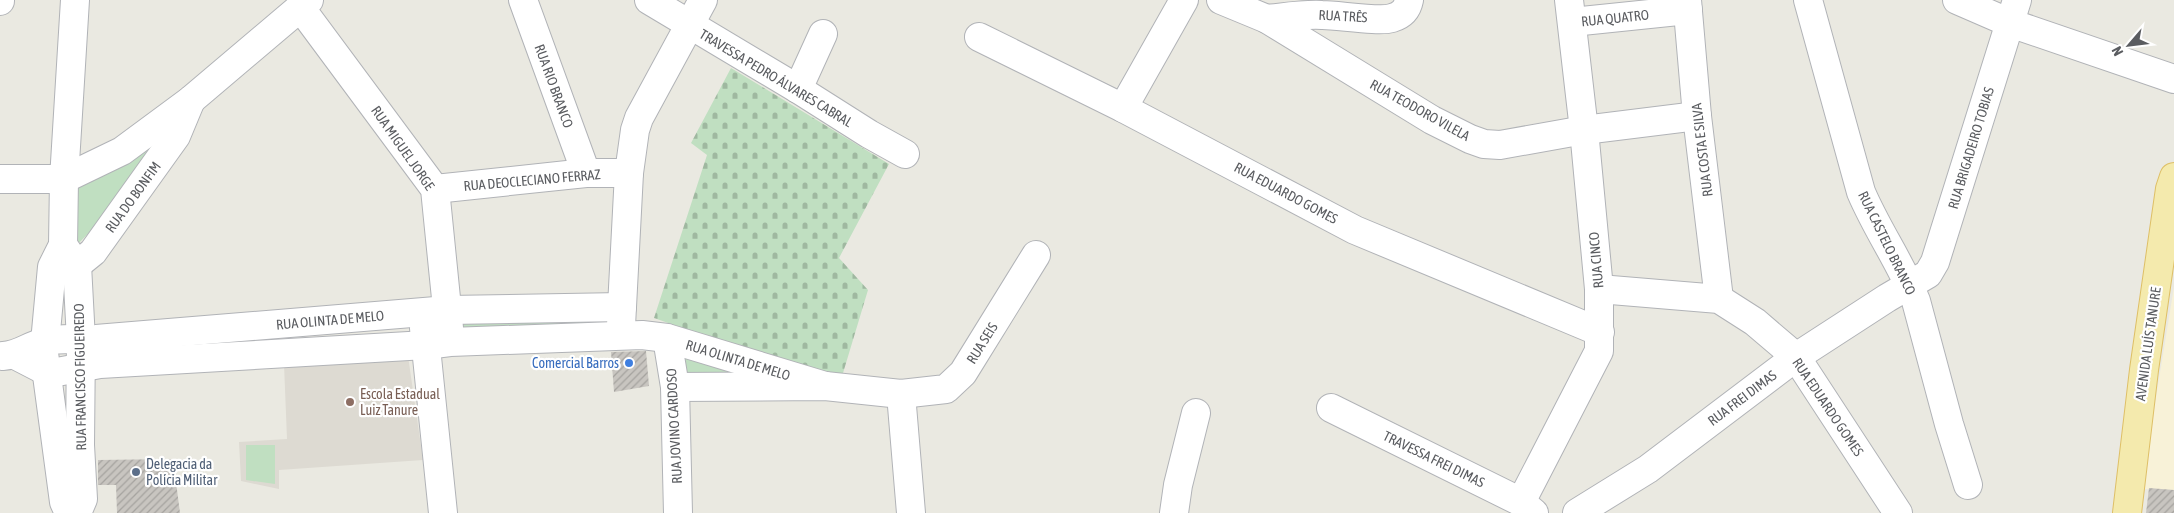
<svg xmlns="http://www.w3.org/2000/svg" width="2174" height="513" font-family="'Asap Condensed',sans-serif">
  <defs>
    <pattern id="cemetery-stones" width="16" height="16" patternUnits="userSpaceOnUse" patternTransform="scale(1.25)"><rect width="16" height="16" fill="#c0dfc1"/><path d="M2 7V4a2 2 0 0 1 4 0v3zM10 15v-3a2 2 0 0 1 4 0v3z" fill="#9fb8a0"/></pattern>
    <pattern id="building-hatch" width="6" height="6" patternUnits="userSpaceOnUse" patternTransform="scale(1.25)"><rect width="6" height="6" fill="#c8c5c0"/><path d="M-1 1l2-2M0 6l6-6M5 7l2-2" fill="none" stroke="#a5a39f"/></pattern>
  </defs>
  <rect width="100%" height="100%" fill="#eae9e1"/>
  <polygon fill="#f8f2d8" points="2174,287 2174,490 2141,489"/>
  <polygon fill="#dddad2" points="408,356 423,460 279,470 279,489 241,481 239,442 287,439 284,364"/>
  <g fill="#c0dfc1">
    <polygon points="174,122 146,174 74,248 77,182"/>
    <polygon points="612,311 612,326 454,333 453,315"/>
    <polygon points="683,349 770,377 684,376"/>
    <polygon points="246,445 275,445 275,484 246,480"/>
  </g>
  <polygon fill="url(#cemetery-stones)" points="731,68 889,164 839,258 868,290 840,383 654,318 707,155 691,143"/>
  <g fill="url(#building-hatch)">
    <polygon points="646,351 649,386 614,392 611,352"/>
    <polygon points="173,459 180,513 117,513 116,485 98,485 98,460"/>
    <polygon points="2149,488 2174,490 2174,513 2146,513"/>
  </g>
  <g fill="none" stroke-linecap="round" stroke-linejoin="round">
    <g stroke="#b1b3b7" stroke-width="30">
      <g id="minor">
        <polyline points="523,0 586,173"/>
        <polyline points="649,0 798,89 869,134 905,154"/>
        <polyline points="1221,0 1267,19 1432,120 1470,139 1484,144 1500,145 1584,130 1697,116"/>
        <polyline points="1687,0 1697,116 1719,299"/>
        <path d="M 1808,0 L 1861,192 C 1877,230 1901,263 1916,301 L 1949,424 L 1968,485"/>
        <polyline points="1957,0 2010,23 2174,79"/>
        <polyline points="0,1 0,0"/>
        <polyline points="300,7 435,189 449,328"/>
        <path d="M 1267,19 C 1286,17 1303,14 1322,15 C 1338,15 1379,22 1392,18 C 1402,15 1407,10 1409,0"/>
        <polyline points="1572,22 1688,10"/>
        <polyline points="979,37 1123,108 1355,230 1600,332"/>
        <polyline points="798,89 823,34"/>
        <polyline points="1123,108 1184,0"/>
        <polyline points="0,179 64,179 122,151 191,100 309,0"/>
        <polyline points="435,189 586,173 629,173"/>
        <polyline points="63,245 77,265 81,340 80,445 83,499 77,513"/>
        <polyline points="59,266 77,265 93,252 176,136 191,100"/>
        <polyline points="1599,289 1719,299 1755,322 1796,357 1898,513"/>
        <polyline points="621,326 629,173 635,130 639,118 703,0"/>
        <polyline points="424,328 443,513"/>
        <polyline points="667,338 675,387 678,513"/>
        <polyline points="15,355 46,371 57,372 100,364 426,345 450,342 642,335 667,338 825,386"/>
        <path d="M 3,356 C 20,355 28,346 44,342 C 60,337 79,340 96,339 L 448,310 L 622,307"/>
        <polyline points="675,387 825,386 901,394 946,389 963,373 1036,255"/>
        <polyline points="901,394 911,513"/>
        <polyline points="1331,408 1521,502 1534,513"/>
        <polyline points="1521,502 1599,351 1599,289 1584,130 1569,0"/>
        <polyline points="69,513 64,502 44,353 52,267 63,245 64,179 75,0"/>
        <polyline points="1174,513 1178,485 1196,413"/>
        <polyline points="1577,513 1648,469 1796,357 1887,298 1928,274 1935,262 2017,0"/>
      </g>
    </g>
    <g stroke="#debf66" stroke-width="30">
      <polyline id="major" points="2127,513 2144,370 2170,189 2174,177"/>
    </g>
    <use href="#minor" stroke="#fff" stroke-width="28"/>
    <use href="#major" stroke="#f4eaad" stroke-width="28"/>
  </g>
  <circle fill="#3f7fe0" stroke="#fff" stroke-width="2" cx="629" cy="363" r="5"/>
  <circle fill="#8d6e63" stroke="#fff" stroke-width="2" cx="350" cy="402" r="5"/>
  <circle fill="#5c6f8a" stroke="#fff" stroke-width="2" cx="136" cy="472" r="5"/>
  <g text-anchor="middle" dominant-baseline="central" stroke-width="4.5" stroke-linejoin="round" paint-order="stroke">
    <g font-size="14" fill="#5a5c60" stroke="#fff">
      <text transform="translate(1343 16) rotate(3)">RUA TRÊS</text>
      <text transform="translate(1615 18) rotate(-6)">RUA QUATRO</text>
      <text transform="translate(776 78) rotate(31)">TRAVESSA PEDRO ÁLVARES CABRAL</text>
      <text transform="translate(554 86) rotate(70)">RUA RIO BRANCO</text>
      <text transform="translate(1420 110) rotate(29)">RUA TEODORO VILELA</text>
      <text transform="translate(403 148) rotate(55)">RUA MIGUEL JORGE</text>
      <text transform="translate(1971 148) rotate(-73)">RUA BRIGADEIRO TOBIAS</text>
      <text transform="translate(1702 150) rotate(-97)">RUA COSTA E SILVA</text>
      <text transform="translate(532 180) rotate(-5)">RUA DEOCLECIANO FERRAZ</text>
      <text transform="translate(1286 193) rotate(28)">RUA EDUARDO GOMES</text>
      <text transform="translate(133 197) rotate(-54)">RUA DO BONFIM</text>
      <text transform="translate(1887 243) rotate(64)">RUA CASTELO BRANCO</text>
      <text transform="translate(1596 260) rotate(-95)">RUA CINCO</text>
      <text transform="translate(330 320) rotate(-5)">RUA OLINTA DE MELO</text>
      <text transform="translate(982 343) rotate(-58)">RUA SEIS</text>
      <text transform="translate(2148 344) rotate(-82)">AVENIDA LUÍS TANURE</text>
      <text transform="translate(738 360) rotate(17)">RUA OLINTA DE MELO</text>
      <text transform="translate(80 377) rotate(-91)">RUA FRANCISCO FIGUEIREDO</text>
      <text transform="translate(1742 398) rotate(-37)">RUA FREI DIMAS</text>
      <text transform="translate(1828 407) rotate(56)">RUA EDUARDO GOMES</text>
      <text transform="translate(674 426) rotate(-93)">RUA JOVINO CARDOSO</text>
      <text transform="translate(1434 459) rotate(26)">TRAVESSA FREI DIMAS</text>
    </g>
    <g font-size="14" fill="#366cbe" stroke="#fff" text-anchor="end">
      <text x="619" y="363">Comercial Barros</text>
    </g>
    <g font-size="14" fill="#785e54" stroke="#fff" text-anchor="start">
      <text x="360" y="394">Escola Estadual<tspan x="360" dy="16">Luiz Tanure</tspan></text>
    </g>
    <g font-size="14" fill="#4e5e75" stroke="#fff" text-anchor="start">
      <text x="146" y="464">Delegacia da<tspan x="146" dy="16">Polícia Militar</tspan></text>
    </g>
  </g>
  <g transform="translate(2129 45) rotate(242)" stroke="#ffffff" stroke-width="4" paint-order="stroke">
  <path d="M0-4L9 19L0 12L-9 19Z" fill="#5a5c60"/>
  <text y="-8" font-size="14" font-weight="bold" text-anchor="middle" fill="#5a5c60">N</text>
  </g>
</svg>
